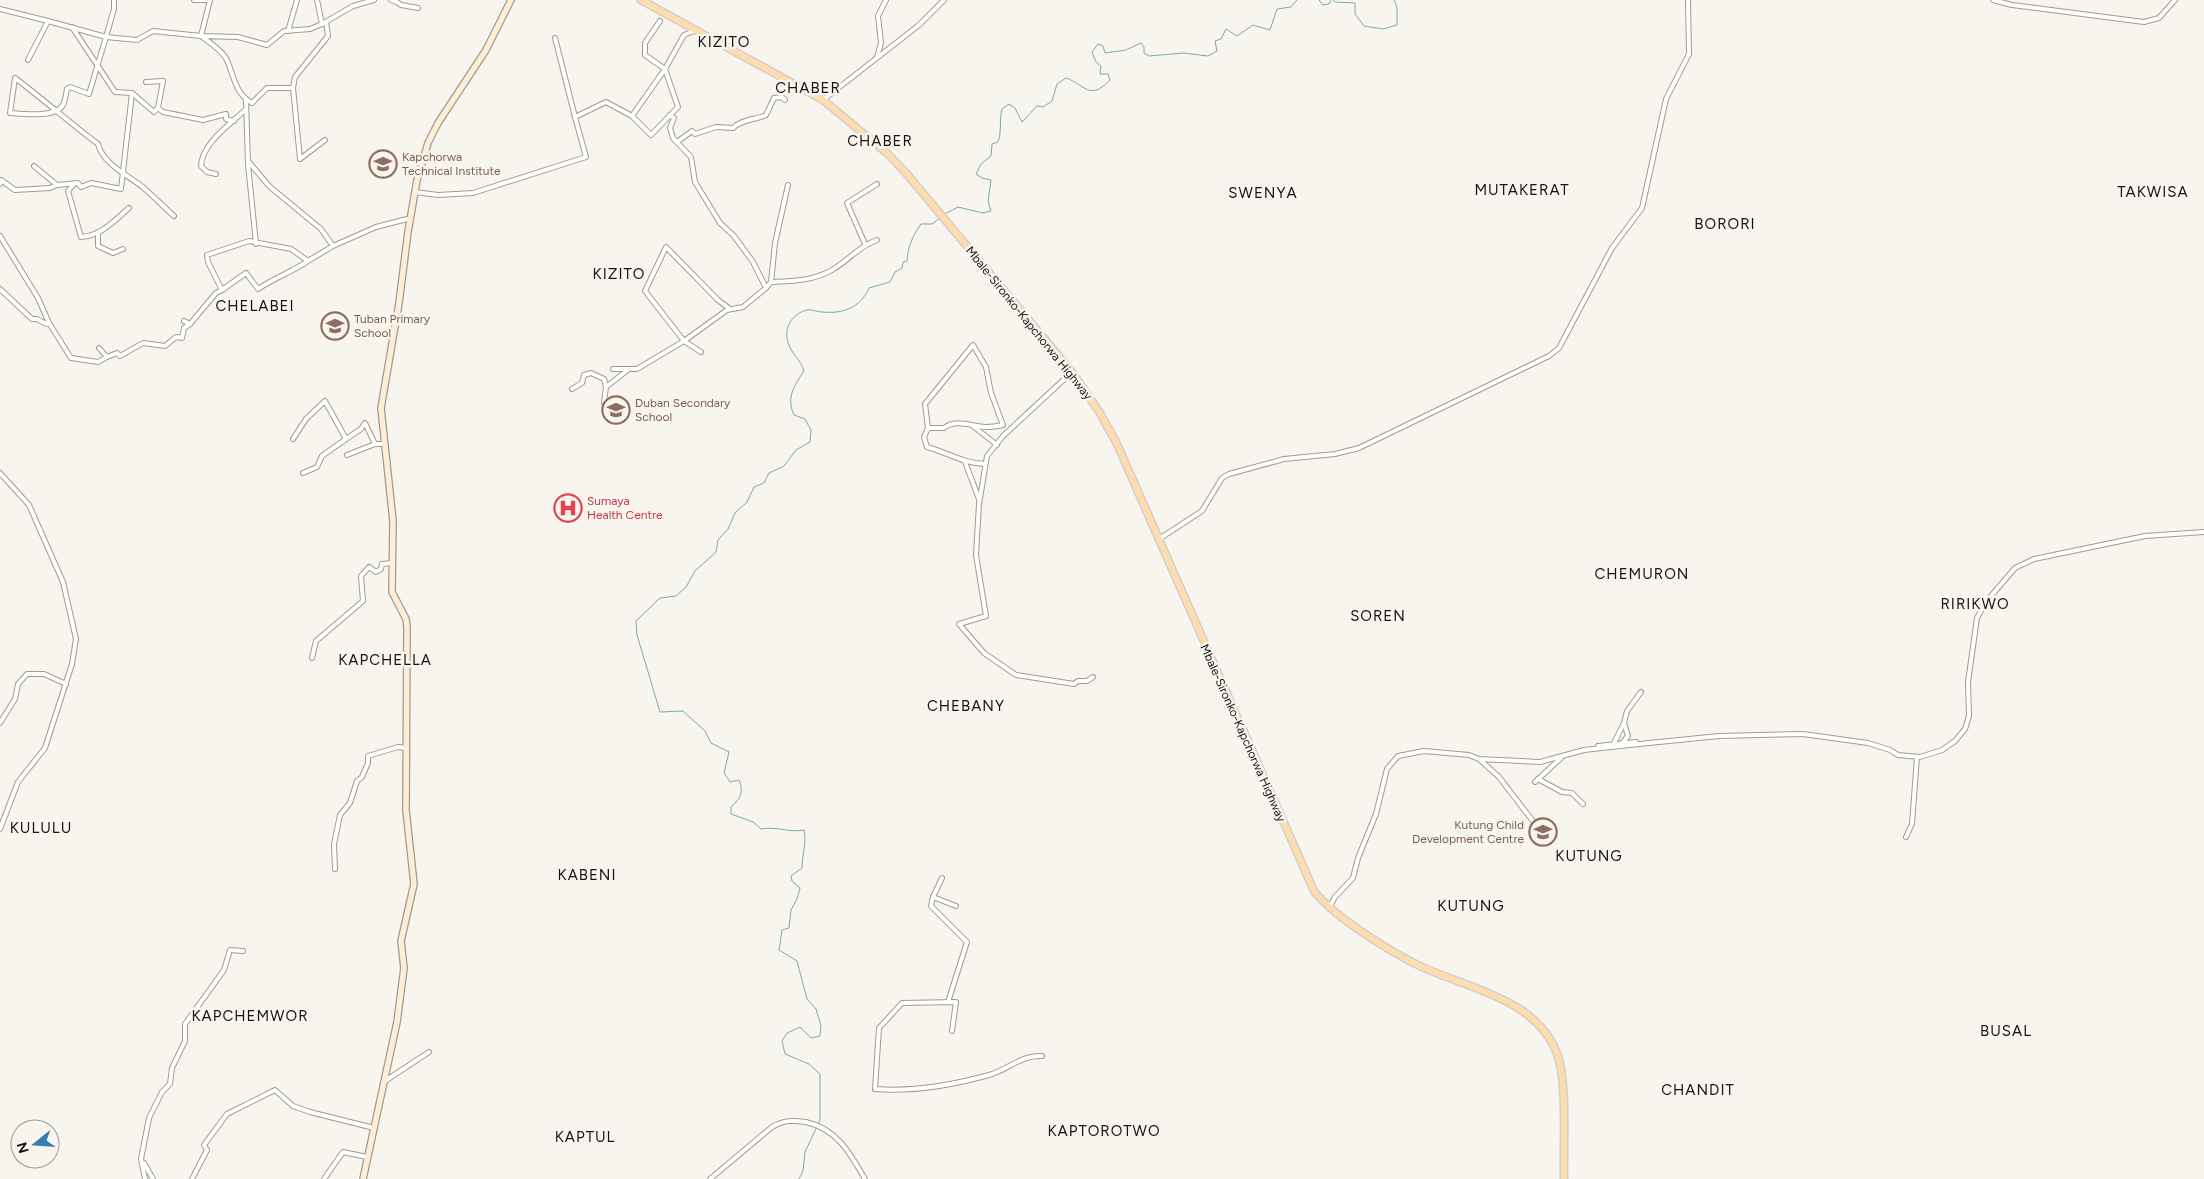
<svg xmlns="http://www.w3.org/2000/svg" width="2204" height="1179" font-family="Figtree,sans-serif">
  <rect width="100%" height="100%" fill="#f8f5ee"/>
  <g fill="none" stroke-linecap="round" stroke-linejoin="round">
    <g stroke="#7ba8b1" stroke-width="1">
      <polyline points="1319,0 1323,5 1329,4 1331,0"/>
      <polyline points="1333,0 1335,2 1355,3 1355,14 1364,26 1383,29 1397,25 1397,7 1394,0"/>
      <path d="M 945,214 L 958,207 L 983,213 L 991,211 L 988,201 L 991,180 L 982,178 L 976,174 L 981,164 L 991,156 L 992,144 L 998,142 C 1002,131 999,121 1002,109 L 1009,104 L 1015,108 L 1022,122 L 1037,106 L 1043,107 L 1052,101 L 1057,84 L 1066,78 C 1085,84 1089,102 1110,80 L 1108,74 L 1100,74 L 1101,66 L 1096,62 L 1092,52 L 1098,44 L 1103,46 L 1105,53 L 1126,50 L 1141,43 L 1144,47 L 1144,53 L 1149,56 L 1183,53 L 1208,56 L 1217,51 L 1215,41 L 1221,39 L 1226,29 L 1237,36 L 1253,25 L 1270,30 L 1277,9 L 1291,7 L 1297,0"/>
      <path d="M 799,1179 L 803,1171 L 805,1152 L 820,1120 L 820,1074 L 809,1064 L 785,1054 L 782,1041 L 787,1033 L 800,1027 L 811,1038 L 820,1036 L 821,1026 L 816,1009 L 807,999 L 797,961 L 779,950 L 782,930 L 789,928 L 791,910 L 797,899 L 800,888 L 792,881 L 791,876 L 802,868 C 802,854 807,843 804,830 C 788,833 777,826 761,829 L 753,822 L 731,814 L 731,807 C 741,798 744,792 739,780 L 730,782 L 724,773 L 729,752 L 711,743 L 705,731 L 683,711 L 660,712 L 637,635 L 636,621 L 660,598 L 676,596 L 686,587 L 695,571 L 716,552 L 718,540 L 728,529 L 735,513 L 747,502 L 754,487 L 764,483 L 769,473 L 784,466 L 796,450 L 810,442 L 811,430 L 805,419 L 794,415 C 786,398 794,386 804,371 C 801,359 789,353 787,338 C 785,325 794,313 807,310 C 811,309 818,312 822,312 C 843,314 860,308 869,288 L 890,282 L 895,272 L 902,268 L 903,262 L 907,261 C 908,246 913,235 921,224 L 932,224 L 940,218"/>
    </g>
    <g stroke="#9e9c95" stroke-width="6">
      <g id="street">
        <polyline points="114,0 114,9 106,37 137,40 153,31 201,36 210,0"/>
        <polyline points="194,0 206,0"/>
        <polyline points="317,0 322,24 353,6 374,0"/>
        <polyline points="391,0 397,2 401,5 418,8"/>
        <polyline points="1993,0 2012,5 2144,22 2159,18 2175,0"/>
        <polyline points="0,9 48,21"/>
        <polyline points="660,21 645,43 645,55 665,69 632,116 651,135 678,107 665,69 684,35 696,30"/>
        <path d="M 322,24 L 310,29 L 284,31 L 267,45 L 238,37 L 201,36 C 209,42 223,51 227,60 C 234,76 235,94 252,103 L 267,88 L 293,88 L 295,77 L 328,36 L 326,22"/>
        <polyline points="72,27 115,92 132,93 154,112 158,108 163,81 146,82"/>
        <polyline points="288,31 297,0"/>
        <polyline points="555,38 575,117 606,102 632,116"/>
        <polyline points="877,57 881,43 878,16 886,0"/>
        <path d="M 28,60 L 48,21 L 106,37 L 89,94 L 70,87 L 67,89 C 66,94 65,101 63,105 C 56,118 23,114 10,113 L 15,78 C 43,99 70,123 98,144 C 103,165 130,176 145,189 C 155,198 164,207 174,216"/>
        <polyline points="293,88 300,159 325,140"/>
        <polyline points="246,100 248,164 256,244"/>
        <polyline points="823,100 919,25 944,0"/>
        <polyline points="158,108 163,112 203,120 226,114 226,119 234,121"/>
        <path d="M 677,142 L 692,131 L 695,134 L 716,127 L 733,128 C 741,119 756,120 766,115 L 774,98 L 782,97 L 785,100"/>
        <path d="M 248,161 L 269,186 L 321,229 L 333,246 L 308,261 L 291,249 L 249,241 L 207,255 L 208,262 L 222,290 L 246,273 L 258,289 C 274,278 292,272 308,261"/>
        <polyline points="34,166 57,185 78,183 81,187 91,183 121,189 132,93"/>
        <path d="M 216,174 L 207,172 L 201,166 C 202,143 230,125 246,109"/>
        <polyline points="0,184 1,180 15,190 50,188 57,185"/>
        <path d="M 74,184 L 68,191 L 81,237 C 101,236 114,221 129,208"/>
        <polyline points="415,192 438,195 473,193 586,157 575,117"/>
        <polyline points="98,232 98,246 113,253 123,249"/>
        <polyline points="0,236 38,298 49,323 46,324 37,319 32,319 0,289"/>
        <polyline points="865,244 847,203 877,184"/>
        <polyline points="333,246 376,227 411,218"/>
        <path d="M 771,282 C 792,281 813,281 832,270 C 848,261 859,246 877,240"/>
        <polyline points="766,288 771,282 775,243 788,185"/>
        <polyline points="184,321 190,324 216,293 222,290"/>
        <polyline points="49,323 71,358 98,362 107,357"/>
        <polyline points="99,348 107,357 117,353 120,356 143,343 165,346 176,337 182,338 184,328 190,324"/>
        <polyline points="701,352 684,341 645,291 666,247 718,300 730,309"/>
        <polyline points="613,369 637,369 684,341 727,310 743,307 766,288 753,262 734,236 720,223 695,182 691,157 673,138 670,128 674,118 670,115"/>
        <polyline points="1072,372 1003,436 987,456 979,504 976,555 986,616 959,624 984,653 1016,675 1074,684 1078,681 1087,681 1093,677"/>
        <polyline points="572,389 582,383 584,375 591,373 604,379 606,387"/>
        <polyline points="604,403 606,387 629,369"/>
        <polyline points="973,426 997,445"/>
        <path d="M 928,428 L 944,428 C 956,418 973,427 987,427 C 992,427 998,426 1003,425 L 991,393 L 986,367 L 973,345 L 925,404 L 928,428 L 924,437 L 927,447 C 949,453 962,463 985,464"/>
        <polyline points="293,439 306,419 325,401 346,439 361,429 365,423 375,444 384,444"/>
        <polyline points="347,455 375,444"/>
        <polyline points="965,462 979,499"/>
        <polyline points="0,473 29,505 63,582 76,639 72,664 45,748 18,782 0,829"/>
        <polyline points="303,473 317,467 322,456 346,439"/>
        <polyline points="1159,539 1202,511 1222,478 1229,474 1284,459 1335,454 1359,448 1549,356 1559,348 1612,248 1642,208 1666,99 1689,54 1688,0"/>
        <polyline points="312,658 316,641 363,601 361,576 369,567 376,572 381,569 382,564 392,563"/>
        <polyline points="0,723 15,699 18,684 27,674 44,674 66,684"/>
        <polyline points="1623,742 1628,736 1624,723 1627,711 1641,692"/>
        <polyline points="1614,743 1624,723"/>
        <polyline points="1598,746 1636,742"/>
        <polyline points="1479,759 1499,777 1532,820"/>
        <polyline points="1538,779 1562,792 1572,793 1583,804"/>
        <polyline points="1535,782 1561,758"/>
        <polyline points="1906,837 1912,824 1917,757"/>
        <polyline points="335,869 334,844 340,815 350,803 357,781 362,777 368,763 368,756 398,747 405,748"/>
        <polyline points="933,897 942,878"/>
        <polyline points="1329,908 1335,897 1353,878 1358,858 1376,814 1387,769 1398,756 1424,751 1469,755 1479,759 1540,762 1584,750 1629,745 1719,736 1803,734 1868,743 1890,750 1898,755 1920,757 1942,750 1955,741 1965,729 1969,716 1968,682 1977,618 1985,603 2015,568 2034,559 2145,536 2204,532"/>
        <polyline points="948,1002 967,942 931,906 933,897 956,906"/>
        <path d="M 952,1031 L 956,1002 L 902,1003 L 879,1028 L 875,1089 C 913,1092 953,1085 989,1075 C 1010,1069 1020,1055 1042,1056"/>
        <polyline points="385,1081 429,1052"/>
        <polyline points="144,1163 153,1179"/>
        <polyline points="145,1179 141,1159 149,1118 162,1092 170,1084 172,1068 185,1041 185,1024 224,970 230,950 243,951"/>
        <polyline points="192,1179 207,1150 204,1145 227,1114 275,1090 293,1106 310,1112 374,1128"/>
        <polyline points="324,1179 343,1152 367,1157"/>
        <path d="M 710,1179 L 772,1127 C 784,1120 792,1120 806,1122 C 837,1129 850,1153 865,1179"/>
      </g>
    </g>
    <g stroke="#9e9c95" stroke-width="8">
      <polyline id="secondary" points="363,1179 397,1022 404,968 401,941 414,884 406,810 407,627 406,619 392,592 393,521 381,408 399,303 408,232 417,180 428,143 438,123 486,50 511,0"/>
    </g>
    <g stroke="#d0d0d0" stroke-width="9">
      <path id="primary" d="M 641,0 L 823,100 L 888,154 L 906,173 L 1072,372 L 1100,413 L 1117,444 L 1314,891 C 1334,917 1392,953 1422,967 C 1468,988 1535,999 1556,1051 C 1568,1079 1563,1146 1564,1179"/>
    </g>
    <use href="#street" stroke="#fff" stroke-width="4"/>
    <use href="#secondary" stroke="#ffedd6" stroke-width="5.5"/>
    <use href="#primary" stroke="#ffdcae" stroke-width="6"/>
  </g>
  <defs>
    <g id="university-ring" transform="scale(1.4375)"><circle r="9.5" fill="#f8f5ee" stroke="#8d6e63" stroke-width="1.5"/><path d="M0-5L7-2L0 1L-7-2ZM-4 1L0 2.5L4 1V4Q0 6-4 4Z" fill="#8d6e63"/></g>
    <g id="school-ring" transform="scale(1.4375)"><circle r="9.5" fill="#f8f5ee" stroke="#8d6e63" stroke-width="1.5"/><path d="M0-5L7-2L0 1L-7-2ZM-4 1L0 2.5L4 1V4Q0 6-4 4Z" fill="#8d6e63"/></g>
    <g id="hospital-ring" transform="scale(1.4375)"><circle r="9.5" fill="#f8f5ee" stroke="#e0444e" stroke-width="1.5"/><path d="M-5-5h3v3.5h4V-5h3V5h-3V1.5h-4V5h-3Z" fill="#e0444e"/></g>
  </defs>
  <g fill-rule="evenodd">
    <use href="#university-ring" x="383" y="164"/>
    <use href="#school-ring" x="335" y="326"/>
    <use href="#school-ring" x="616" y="410"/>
    <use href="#hospital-ring" x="568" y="508"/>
    <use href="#school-ring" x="1543" y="832"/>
  </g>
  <g text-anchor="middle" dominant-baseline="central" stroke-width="5" stroke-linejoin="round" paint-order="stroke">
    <g font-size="12" fill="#785e54" stroke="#f8f5ee" text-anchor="start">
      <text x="402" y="157">Kapchorwa<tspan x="402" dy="14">Technical Institute</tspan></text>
      <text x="354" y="319">Tuban Primary<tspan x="354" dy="14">School</tspan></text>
      <text x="635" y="403">Duban Secondary<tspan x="635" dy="14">School</tspan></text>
      <text x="1524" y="825" text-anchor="end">Kutung Child<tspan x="1524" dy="14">Development Centre</tspan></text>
    </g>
    <g font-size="12" fill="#161513" stroke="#f8f5ee">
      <text transform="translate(1029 323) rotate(51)">Mbale-Sironko-Kapchorwa Highway</text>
      <text transform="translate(1243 733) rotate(66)">Mbale-Sironko-Kapchorwa Highway</text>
    </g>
    <g font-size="12" fill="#be3a42" stroke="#f8f5ee" text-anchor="start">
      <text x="587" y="501">Sumaya<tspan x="587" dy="14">Health Centre</tspan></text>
    </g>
    <g font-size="15" letter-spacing="1" fill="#161513" stroke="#f8f5ee">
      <text x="724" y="42">KIZITO</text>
      <text x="808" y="88">CHABER</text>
      <text x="880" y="141">CHABER</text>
      <text x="1522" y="190">MUTAKERAT</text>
      <text x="2153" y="192">TAKWISA</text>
      <text x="1263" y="193">SWENYA</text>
      <text x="1725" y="224">BORORI</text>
      <text x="619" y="274">KIZITO</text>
      <text x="255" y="306">CHELABEI</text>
      <text x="1642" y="574">CHEMURON</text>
      <text x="1975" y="604">RIRIKWO</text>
      <text x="1378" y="616">SOREN</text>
      <text x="385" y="660">KAPCHELLA</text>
      <text x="966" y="706">CHEBANY</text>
      <text x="41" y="828">KULULU</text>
      <text x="1589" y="856">KUTUNG</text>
      <text x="587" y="875">KABENI</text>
      <text x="1471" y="906">KUTUNG</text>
      <text x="250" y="1016">KAPCHEMWOR</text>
      <text x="2006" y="1031">BUSAL</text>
      <text x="1698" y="1090">CHANDIT</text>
      <text x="1104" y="1131">KAPTOROTWO</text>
      <text x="585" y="1137">KAPTUL</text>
    </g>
  </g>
  <g transform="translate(35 1144) rotate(253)"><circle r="24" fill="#f8f5ee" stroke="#9e9b96"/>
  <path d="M0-4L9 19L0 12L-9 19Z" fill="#377db2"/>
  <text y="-8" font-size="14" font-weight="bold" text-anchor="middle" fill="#161513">N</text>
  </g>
</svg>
